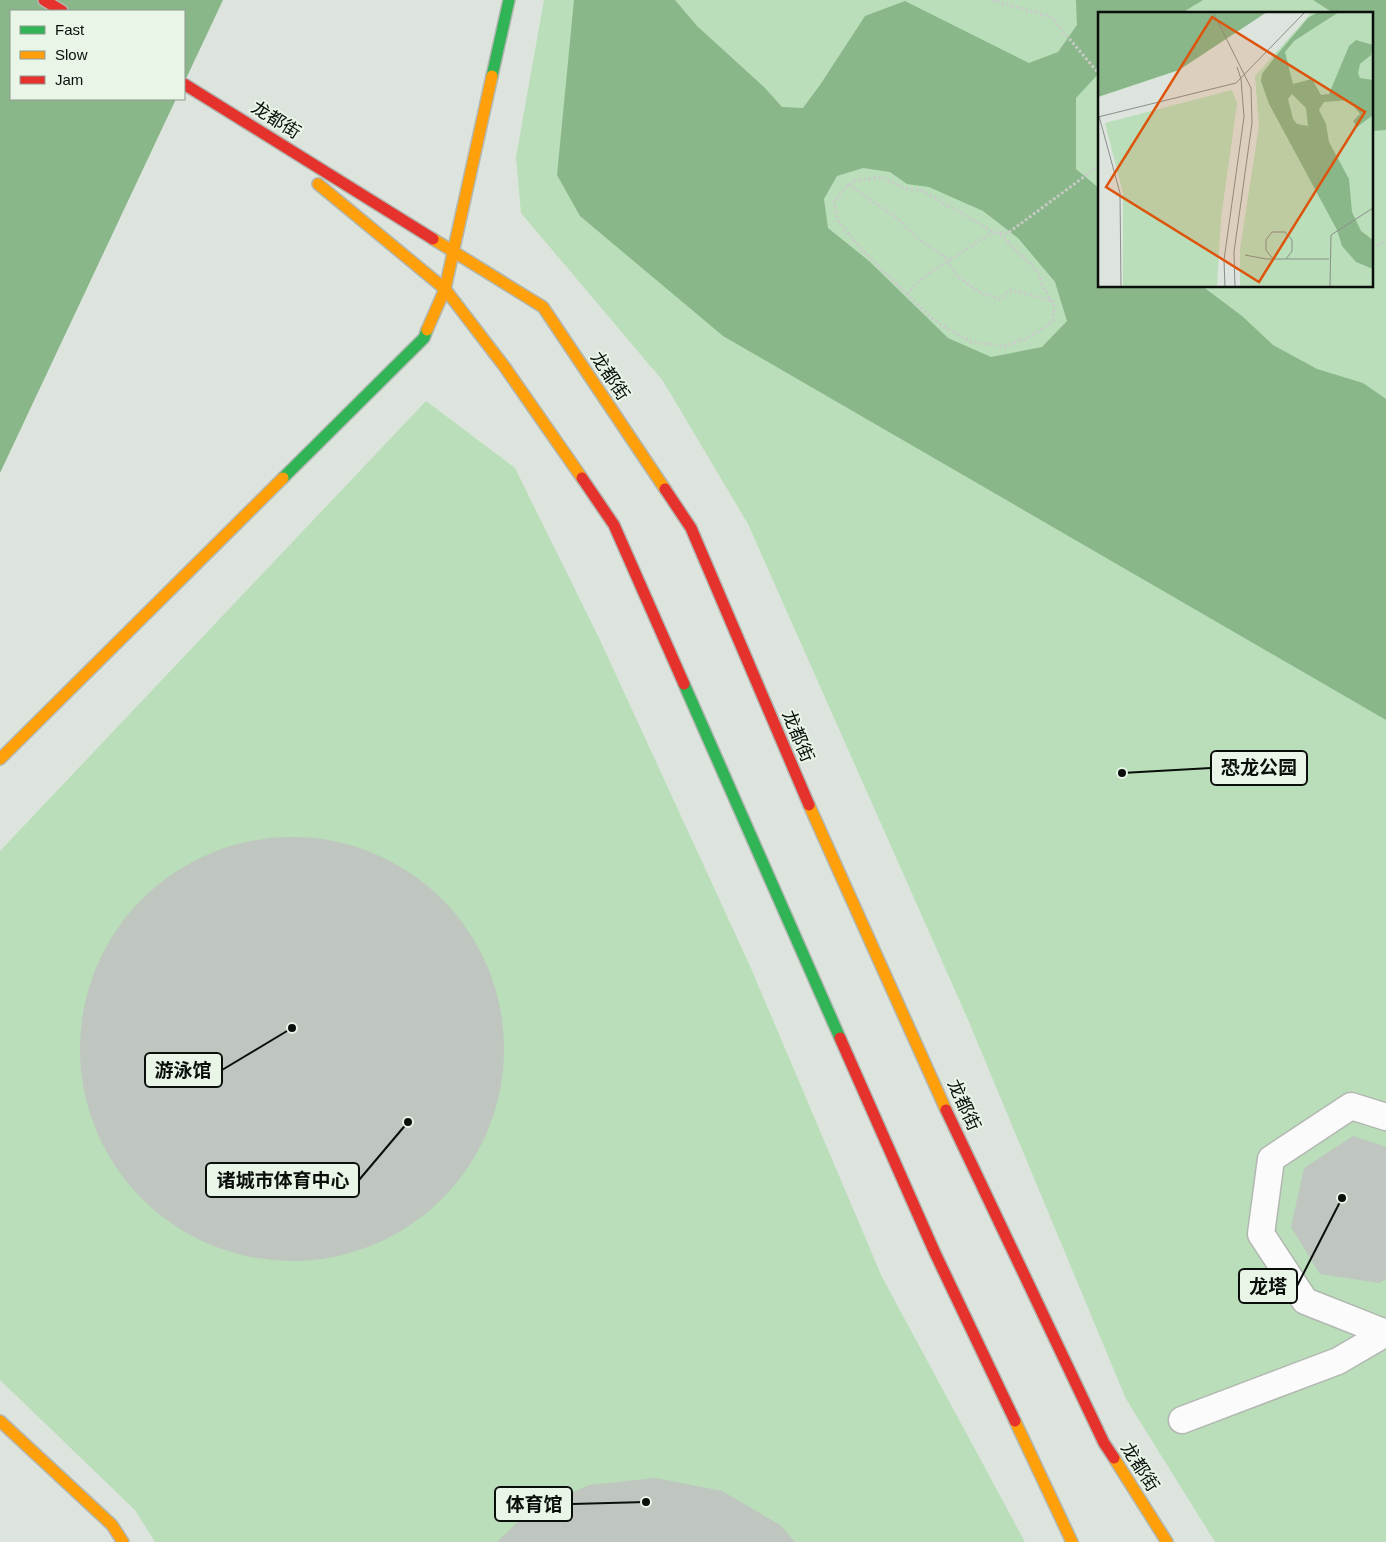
<svg xmlns="http://www.w3.org/2000/svg" width="1386" height="1542" font-family="Helvetica,'Noto Sans SC',sans-serif">
  <rect width="100%" height="100%" fill="#dde4dd"/>
  <g fill="#b9deb9" fill-rule="evenodd">
    <path d="M 544,0 L 1386,0 L 1386,1542 L 1215,1542 L 1126,1399 L 969,1022 L 748,524 L 663,381 L 521,213 L 516,157 ZM 1100,14 L 1372,14 L 1372,286 L 1100,286 Z"/>
    <polygon points="426,401 515,468 599,638 750,966 882,1277 1025,1542 155,1542 135,1510 0,1380 0,851"/>
  </g>
  <g fill="#89b78a" fill-rule="evenodd">
    <polygon points="0,0 223,0 184,83 184,11 11,11 11,99 176,99 0,473"/>
    <path d="M 574,0 L 675,0 L 697,26 L 764,87 L 782,107 L 803,108 L 820,85 L 865,16 L 905,1 L 1029,63 L 1058,52 L 1077,25 L 1076,0 L 1203,0 L 1180,14 L 1100,14 L 1100,72 L 1076,98 L 1076,169 L 1100,189 L 1100,286 L 1202,286 L 1242,316 L 1273,345 L 1317,369 L 1363,383 L 1386,399 L 1386,720 L 723,336 L 580,216 L 557,175 ZM 863,168 L 890,172 L 907,184 L 929,187 L 983,211 L 1018,238 L 1055,282 L 1067,321 L 1042,347 L 991,357 L 948,338 L 869,261 L 828,228 L 824,199 L 837,176 Z"/>
    <polygon points="1313,0 1386,0 1386,130 1372,131 1372,14 1335,14"/>
  </g>
  <g fill="#bfc5bf">
    <circle cx="292" cy="1049" r="212"/>
    <polygon points="1353,1136 1386,1147 1386,1279 1379,1283 1320,1274 1291,1227 1304,1168"/>
    <polygon points="656,1478 722,1491 780,1525 795,1542 497,1542 527,1513 589,1485"/>
  </g>
  <g fill="none" stroke-linecap="round" stroke-linejoin="round">
    <g stroke="#b2b7b2" stroke-width="29">
      <g id="street">
        <polyline points="1386,1117 1351,1106 1271,1159 1261,1234 1305,1301 1386,1333"/>
        <polyline points="1182,1420 1338,1361 1386,1333"/>
      </g>
    </g>
    <g stroke="#b2b7b2" stroke-width="14">
      <g id="fast">
        <polyline points="492,76 509,0"/>
        <polyline points="283,478 424,338 427,330"/>
        <polyline points="684,684 840,1038"/>
      </g>
    </g>
    <g stroke="#b2b7b2" stroke-width="14">
      <g id="slow">
        <polyline points="318,184 445,289 504,366 582,478"/>
        <polyline points="433,239 543,307 665,489"/>
        <polyline points="427,330 445,289 492,76"/>
        <polyline points="0,759 283,478"/>
        <polyline points="809,805 946,1110"/>
        <polyline points="0,1421 112,1525 123,1542"/>
        <polyline points="1015,1421 1072,1542"/>
        <polyline points="1114,1458 1167,1542"/>
      </g>
    </g>
    <g stroke="#b2b7b2" stroke-width="14">
      <g id="jam">
        <polyline points="44,0 62,11"/>
        <polyline points="184,84 433,239"/>
        <polyline points="582,478 614,525 684,684"/>
        <polyline points="665,489 691,528 809,805"/>
        <polyline points="840,1038 935,1253 1015,1421"/>
        <polyline points="946,1110 1104,1443 1114,1458"/>
      </g>
    </g>
    <g stroke="#c9cbc9" stroke-width="3" stroke-dasharray="2.5 2.5" stroke-linecap="butt">
      <polyline points="992,0 1051,17 1100,75"/>
      <polyline points="849,185 896,217 920,240 945,257 956,275 979,292 1000,299 1011,290 1052,301"/>
      <polyline points="1000,234 1038,272 1044,289 1054,304 1053,322 1025,339 1005,346 972,342 941,325 928,315 863,251 838,221 834,202 846,187 856,181 881,177 904,188 923,191 995,233 1008,233 1100,165"/>
      <polyline points="1372,248 1386,240"/>
      <polyline points="907,294 923,277 993,232"/>
    </g>
    <use href="#street" stroke="#fafbfa" stroke-width="26"/>
    <use href="#fast" stroke="#30b455" stroke-width="11"/>
    <use href="#slow" stroke="#ff9f0a" stroke-width="11"/>
    <use href="#jam" stroke="#e5322d" stroke-width="11"/>
  </g>
  <g text-anchor="middle" dominant-baseline="central" stroke-width="4" stroke-linejoin="round" paint-order="stroke">
    <g font-size="18" fill="#0b0f0b" stroke="#e8f5e7">
      <text transform="translate(276 120) rotate(32)">龙都街</text>
      <text transform="translate(610 376) rotate(56)">龙都街</text>
      <text transform="translate(798 736) rotate(67)">龙都街</text>
      <text transform="translate(964 1105) rotate(65)">龙都街</text>
      <text transform="translate(1140 1467) rotate(57)">龙都街</text>
    </g>
  </g>
  <g transform="translate(1098 12)">
    <rect width="275" height="275" fill="#dde4dd"/>
    <path d="M 214,0 L 275,0 L 275,275 L 142,275 L 142,237 L 161,114 L 157,64 ZM 134,78 L 139,92 L 123,206 L 119,275 L 25,275 L 25,181 L 7,111 Z" fill="#b9deb9"/>
    <path d="M 0,0 L 169,0 L 81,58 L 0,85 ZM 220,0 L 241,0 L 196,29 L 187,40 L 195,72 L 214,67 L 223,83 L 231,82 L 251,34 L 258,28 L 275,33 L 273,43 L 262,52 L 260,61 L 262,66 L 275,68 L 275,103 L 259,115 L 255,109 L 262,102 L 251,88 L 226,90 L 221,98 L 228,112 L 231,130 L 251,167 L 254,200 L 263,219 L 275,228 L 275,257 L 258,250 L 244,234 L 239,218 L 171,92 L 163,69 L 164,62 L 177,45 L 210,6 ZM 194,82 L 208,96 L 210,114 L 199,112 L 195,107 L 190,87 Z" fill="#89b78a" fill-rule="evenodd"/>
    <path fill="none" stroke="#898f89" stroke-width="1" d="M 115,0 L 153,76 L 154,111 L 136,240 L 137,275M 1,104 L 22,181 L 23,275M 0,105 L 138,71 L 207,0M 147,243 L 168,247 L 231,247M 175,247 L 168,238 L 168,228 L 174,220 L 187,220 L 194,228 L 194,239 L 188,247M 127,275 L 126,248 L 146,105 L 143,67 L 139,55M 232,275 L 233,223 L 275,196"/>
    <path fill="#dd550c" fill-opacity="0.15" stroke="#dd550c" stroke-width="2.5" d="M 114,5 L 267,100 L 161,270 L 8,175 Z"/>
    <rect width="275" height="275" fill="none" stroke="#0b0f0b" stroke-width="2.5"/>
  </g>
  <path fill="none" stroke="#0b0f0b" stroke-width="2" d="M1122 773L1211 768M292 1028L222 1070M408 1122L359 1180M1342 1198L1297 1286M646 1502L572 1504"/>
  <g fill="#0b0f0b" stroke="#e8f5e7" stroke-width="2">
    <circle cx="1122" cy="773" r="5"/>
    <circle cx="292" cy="1028" r="5"/>
    <circle cx="408" cy="1122" r="5"/>
    <circle cx="1342" cy="1198" r="5"/>
    <circle cx="646" cy="1502" r="5"/>
  </g>
  <g fill="#e8f5e7" stroke="#0b0f0b" stroke-width="2">
    <rect x="1211" y="751" width="96" height="34" rx="5"/>
    <rect x="145" y="1053" width="77" height="34" rx="5"/>
    <rect x="206" y="1163" width="153" height="34" rx="5"/>
    <rect x="1239" y="1269" width="58" height="34" rx="5"/>
    <rect x="495" y="1487" width="77" height="34" rx="5"/>
  </g>
  <g font-size="19" text-anchor="middle" font-weight="bold" fill="#0b0f0b">
    <text x="1259" y="774">恐龙公园</text>
    <text x="183" y="1077">游泳馆</text>
    <text x="283" y="1187">诸城市体育中心</text>
    <text x="1268" y="1293">龙塔</text>
    <text x="534" y="1511">体育馆</text>
  </g>
  <rect x="10" y="10" width="175" height="90" fill="#e8f5e7" stroke="#90998f"/>
  <rect x="20" y="26" width="25" height="8" fill="#30b455" stroke="#90998f"/>
  <text x="55" y="35" font-size="15" fill="#0b0f0b">Fast</text>
  <rect x="20" y="51" width="25" height="8" fill="#ff9f0a" stroke="#90998f"/>
  <text x="55" y="60" font-size="15" fill="#0b0f0b">Slow</text>
  <rect x="20" y="76" width="25" height="8" fill="#e5322d" stroke="#90998f"/>
  <text x="55" y="85" font-size="15" fill="#0b0f0b">Jam</text>
</svg>
